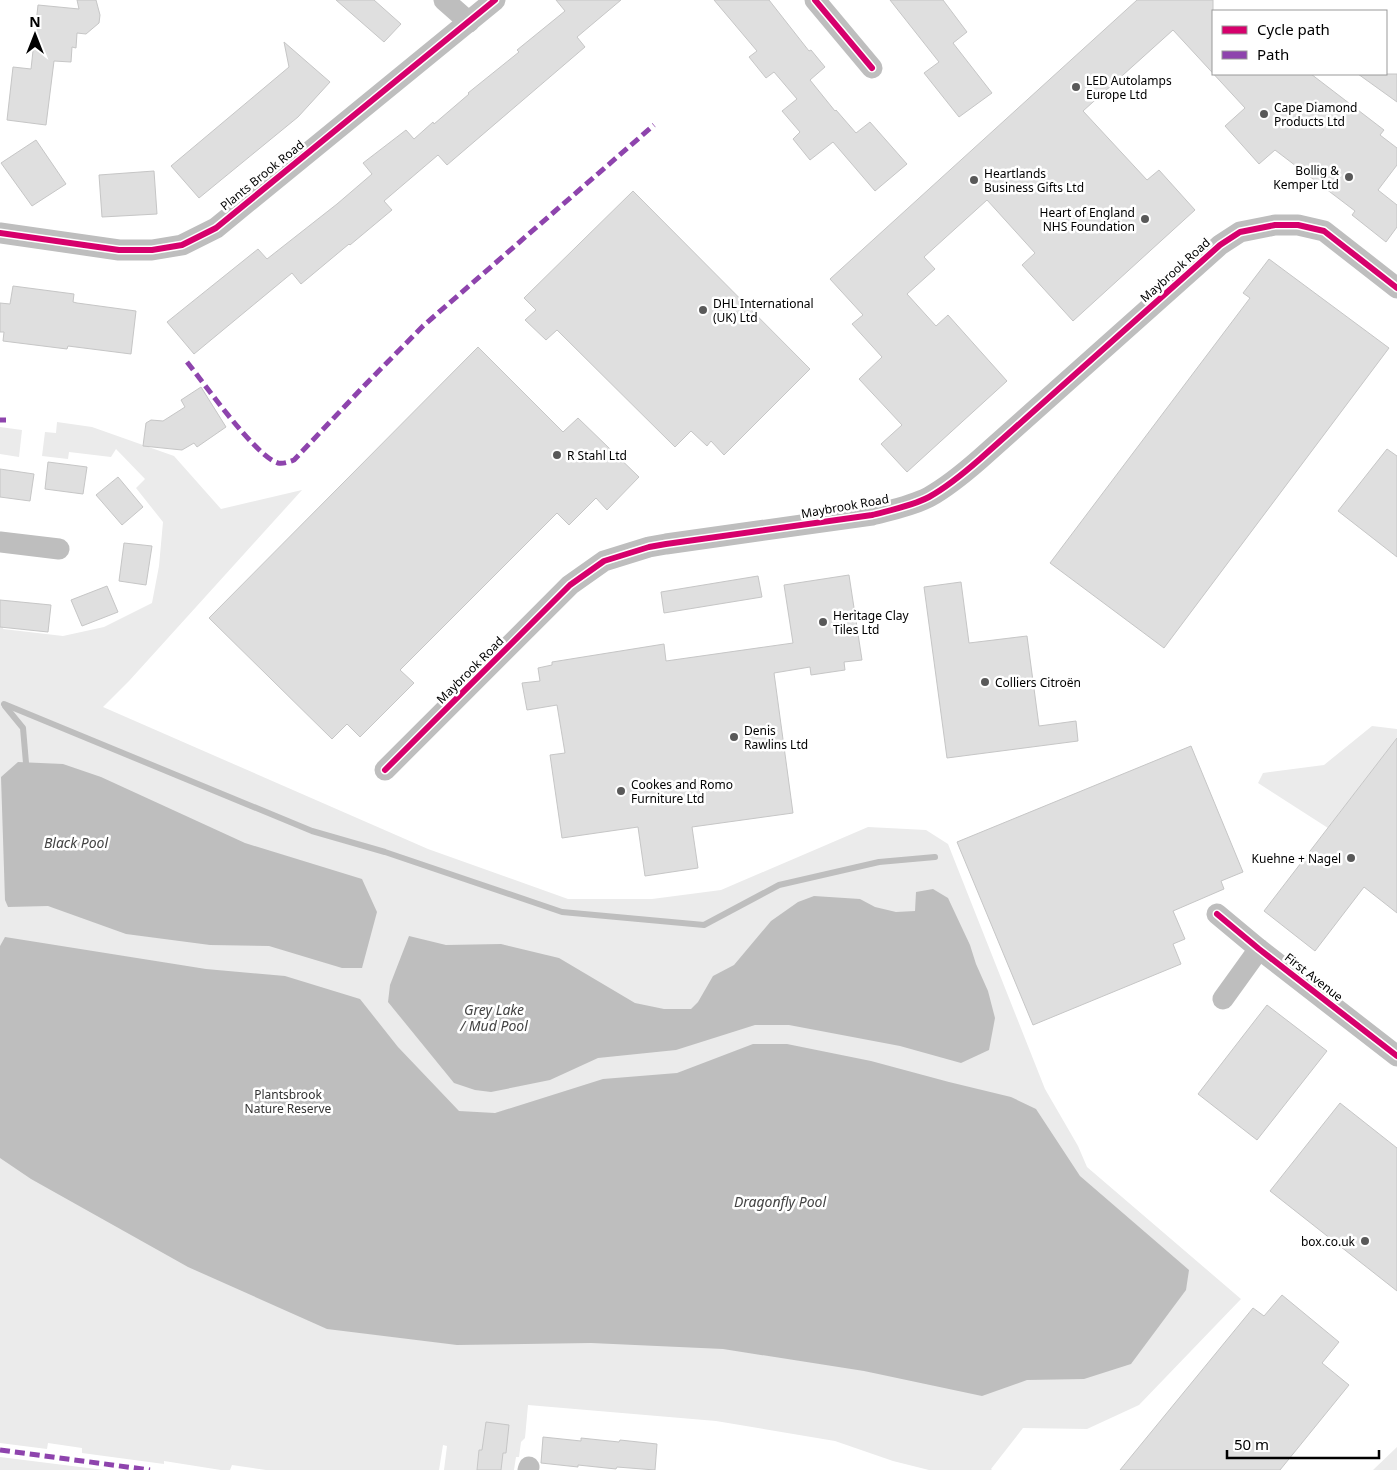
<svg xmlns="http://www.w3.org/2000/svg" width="1397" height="1470" font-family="'Noto Sans',sans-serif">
  <rect width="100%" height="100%" fill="#fff"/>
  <g fill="#ebebeb">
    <polygon points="57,422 92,427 174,456 221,509 302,490 129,681 103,707 428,849 568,899 652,899 721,890 868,827 926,830 948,844 1045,1089 1078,1146 1087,1167 1241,1299 1139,1405 1087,1429 1023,1428 991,1469 992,1470 929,1470 893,1461 835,1441 716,1421 528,1405 525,1438 521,1442 519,1457 516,1457 514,1470 444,1470 447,1446 443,1445 439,1470 266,1470 232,1465 230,1470 221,1470 164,1461 164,1464 82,1453 82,1448 48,1443 47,1449 0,1443 0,621 4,622 3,629 63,636 104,627 152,603 159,566 163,522 136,488 145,479 116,449 111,457 69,452 68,459 42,456 45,432 56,433"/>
    <polygon points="0,427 22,430 19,457 0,454"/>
    <polygon points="1372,726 1397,729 1397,738 1328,828 1258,783 1263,773 1324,765"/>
    <polygon points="1397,1447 1397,1470 1373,1470"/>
    <polygon points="0,1457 104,1470 0,1470"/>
  </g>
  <g fill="#bebebe">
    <polygon points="18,762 63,764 101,777 245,843 362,879 377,912 362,968 342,968 269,946 210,945 126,934 48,906 8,907 5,900 1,777"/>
    <polygon points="933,889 948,898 970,945 976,964 988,991 995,1018 989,1050 961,1063 900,1046 789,1025 755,1025 676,1050 598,1058 550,1080 491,1092 475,1090 454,1083 388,1002 390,985 409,936 446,945 501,944 559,958 635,1003 664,1009 691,1009 698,1002 713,976 734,965 771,921 798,902 814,896 860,899 875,907 896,912 915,911 916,892"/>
    <polygon points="5,937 206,969 285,976 360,999 398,1047 459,1111 495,1113 603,1079 677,1073 753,1044 787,1044 871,1061 949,1082 1011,1097 1036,1109 1080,1176 1189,1270 1186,1290 1131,1364 1084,1379 1027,1380 982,1396 864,1371 723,1349 591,1343 457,1345 327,1329 188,1267 31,1179 0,1158 0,946"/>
  </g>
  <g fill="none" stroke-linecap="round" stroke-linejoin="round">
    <g stroke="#bebebe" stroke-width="6">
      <polyline points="4,704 312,831 385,852 562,912 704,925 779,885 879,862 935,857"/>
      <polyline points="5,706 23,728 26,763"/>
    </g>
  </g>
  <g fill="#dfdfdf" stroke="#c6c6c6">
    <polygon points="77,0 96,0 100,15 99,23 86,34 77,33 76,48 72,47 71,62 54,61 46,125 7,120 13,67 31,69 38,5 79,9"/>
    <polygon points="336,0 374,0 401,24 384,42"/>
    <polygon points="556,0 621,0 577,37 585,47 447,165 438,155 384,201 392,210 350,245 349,244 301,284 292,273 194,354 167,322 258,249 267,259 337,204 372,174 363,163 406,130 414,139 433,122 434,124 469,94 468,93 519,52 517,50 565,11"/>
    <polygon points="714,0 769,0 809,51 811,50 825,67 810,80 835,111 836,110 856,133 870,122 907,164 875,191 833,142 810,160 793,139 800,132 782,111 797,99 774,72 766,78 749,57 757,51"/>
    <polygon points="890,0 943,0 967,32 953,43 992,93 959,117 924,73 939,62"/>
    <polygon points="1137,0 1213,0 1213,74 1311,74 1384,130 1380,135 1397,148 1397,165 1378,190 1397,205 1397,227 1386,242 1352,215 1355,211 1275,150 1259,164 1225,126 1245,108 1173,30 1083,111 1147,180 1159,170 1195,210 1073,321 1022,265 1035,253 987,200 924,257 935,269 907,294 936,326 948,315 1007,381 907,472 881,444 902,425 859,379 882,357 852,324 863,315 830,279"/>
    <polygon points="284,42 330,82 298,117 199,198 171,166 289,67"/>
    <polygon points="1358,74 1397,74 1397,102"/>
    <polygon points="36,140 66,184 32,206 1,163"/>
    <polygon points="154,171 157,214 102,217 99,175"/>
    <polygon points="633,191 810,369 724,455 711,441 707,446 691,431 675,447 557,330 546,340 525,320 536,310 524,298"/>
    <polygon points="1269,259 1389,348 1164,648 1050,563 1250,298 1243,293"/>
    <polygon points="13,286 74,294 73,302 77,303 136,311 131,354 68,346 67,349 3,341 4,332 0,332 0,303 10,304"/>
    <polygon points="478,347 563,432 578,418 639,477 607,510 596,498 569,525 557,513 400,670 414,683 360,737 347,724 332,739 209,618"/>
    <polygon points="201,387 226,427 197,447 194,443 182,450 143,446 146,423 151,420 163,421 185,407 181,400"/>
    <polygon points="1387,449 1397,456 1397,557 1338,511"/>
    <polygon points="48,462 87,467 83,494 45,489"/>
    <polygon points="0,469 34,474 30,501 0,497"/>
    <polygon points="118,477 143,507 122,525 96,495"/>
    <polygon points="124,543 152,546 146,585 119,581"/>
    <polygon points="849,575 862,660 844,662 845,670 811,675 810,667 774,673 793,813 692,827 698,868 645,876 638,827 562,838 550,755 565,753 557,705 527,710 522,683 540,681 538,668 552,665 552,662 664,644 666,661 793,643 784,585"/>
    <polygon points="758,576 762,597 664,613 661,592"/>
    <polygon points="961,582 969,643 1027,636 1039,726 1076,721 1078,741 947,758 924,587"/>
    <polygon points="107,586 118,612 82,626 71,600"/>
    <polygon points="0,600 51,605 48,632 0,627"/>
    <polygon points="1397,738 1397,913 1364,887 1315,951 1264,911"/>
    <polygon points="1191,746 1243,872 1221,881 1224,889 1173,911 1185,939 1173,944 1181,964 1033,1025 957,842"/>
    <polygon points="1267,1005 1327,1051 1257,1140 1198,1094"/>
    <polygon points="1340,1103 1397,1148 1397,1291 1270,1191"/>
    <polygon points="1282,1295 1339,1342 1322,1363 1349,1385 1280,1470 1120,1470 1253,1308 1264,1316"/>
    <polygon points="486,1422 509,1425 506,1453 503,1453 501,1470 477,1470 479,1450 482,1450"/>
    <polygon points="543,1437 581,1441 581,1438 619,1442 620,1440 657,1444 655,1470 617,1467 616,1469 578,1465 578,1467 541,1463"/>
  </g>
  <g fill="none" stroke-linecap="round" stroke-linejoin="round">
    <g stroke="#bebebe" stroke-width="21">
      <polyline points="444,0 469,22"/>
      <polyline points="815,0 872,68"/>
      <polyline points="0,233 119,250 152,250 182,245 216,228 495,0"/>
      <polyline points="0,542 59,549"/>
      <path d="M 385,770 L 570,585 L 604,561 L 649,547 L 666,544 L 872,515 C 891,510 912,506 929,497 C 947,487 964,473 980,459 L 1220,245 L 1240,232 L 1275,225 L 1298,225 L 1324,231 L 1397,288"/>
      <polyline points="1217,914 1259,949 1397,1056"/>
      <polyline points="1223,999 1259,949"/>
      <polyline points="528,1470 529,1467"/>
    </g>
    <g stroke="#8e44ad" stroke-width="5" stroke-dasharray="10 5" stroke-linecap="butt">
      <path d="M 187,362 C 204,383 255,456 278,463 C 283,464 289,462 294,460 L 364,386 L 423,326 L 654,125"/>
      <polyline points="0,420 6,420"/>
      <polyline points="0,1450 150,1470"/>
    </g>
    <g stroke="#fff" stroke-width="9">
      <g id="cycleway">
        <polyline points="815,0 872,68"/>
        <polyline points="0,233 119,250 152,250 182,245 216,228 495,0"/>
        <path d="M 385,770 L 570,585 L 604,561 L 649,547 L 666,544 L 872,515 C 891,510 912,506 929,497 C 947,487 964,473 980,459 L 1220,245 L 1240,232 L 1275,225 L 1298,225 L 1324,231 L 1397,288"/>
        <polyline points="1217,914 1259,949 1397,1056"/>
      </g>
    </g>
    <use href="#cycleway" stroke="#d6006c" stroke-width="6"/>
  </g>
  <g fill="#595959" stroke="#fff" stroke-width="2">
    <circle cx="1076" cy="87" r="5"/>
    <circle cx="1264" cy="114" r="5"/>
    <circle cx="1349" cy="177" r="5"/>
    <circle cx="974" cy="180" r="5"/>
    <circle cx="1145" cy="219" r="5"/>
    <circle cx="703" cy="310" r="5"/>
    <circle cx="557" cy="455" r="5"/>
    <circle cx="823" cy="622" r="5"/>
    <circle cx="985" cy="682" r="5"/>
    <circle cx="734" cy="737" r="5"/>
    <circle cx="621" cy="791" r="5"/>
    <circle cx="1351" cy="858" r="5"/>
    <circle cx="1365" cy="1241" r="5"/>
  </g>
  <g text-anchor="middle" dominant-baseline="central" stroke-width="5" stroke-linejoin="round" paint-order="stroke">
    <g font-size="12" fill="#000" stroke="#fff" text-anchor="start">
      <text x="1086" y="80">LED Autolamps<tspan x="1086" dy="14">Europe Ltd</tspan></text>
      <text x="1274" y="107">Cape Diamond<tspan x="1274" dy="14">Products Ltd</tspan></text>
      <text x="1339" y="170" text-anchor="end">Bollig &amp;<tspan x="1339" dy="14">Kemper Ltd</tspan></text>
      <text x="984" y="173">Heartlands<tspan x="984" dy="14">Business Gifts Ltd</tspan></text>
      <text x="1135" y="212" text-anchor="end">Heart of England<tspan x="1135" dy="14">NHS Foundation</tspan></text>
      <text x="713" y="303">DHL International<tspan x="713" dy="14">(UK) Ltd</tspan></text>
      <text x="567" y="455">R Stahl Ltd</text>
      <text x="833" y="615">Heritage Clay<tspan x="833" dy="14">Tiles Ltd</tspan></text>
      <text x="995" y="682">Colliers Citroën</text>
      <text x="744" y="730">Denis<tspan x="744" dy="14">Rawlins Ltd</tspan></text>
      <text x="631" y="784">Cookes and Romo<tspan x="631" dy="14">Furniture Ltd</tspan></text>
      <text x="1341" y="858" text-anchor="end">Kuehne + Nagel</text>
      <text x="1355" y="1241" text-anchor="end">box.co.uk</text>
    </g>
    <g font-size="12" fill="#000" stroke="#fff">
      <text transform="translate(262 175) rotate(-39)">Plants Brook Road</text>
      <text transform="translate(1175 270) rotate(-42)">Maybrook Road</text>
      <text transform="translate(845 506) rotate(-10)">Maybrook Road</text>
      <text transform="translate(470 670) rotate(-45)">Maybrook Road</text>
      <text transform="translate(1314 977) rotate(38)">First Avenue</text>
    </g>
    <g font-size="12" fill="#323232" stroke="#fff">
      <text x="288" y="1094">Plantsbrook<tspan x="288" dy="14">Nature Reserve</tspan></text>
    </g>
    <g font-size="14" font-style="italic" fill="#434343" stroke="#fff">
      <text x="76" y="842">Black Pool</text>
      <text x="494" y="1009">Grey Lake<tspan x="494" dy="16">/ Mud Pool</tspan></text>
      <text x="780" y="1201">Dragonfly Pool</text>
    </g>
  </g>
  <rect x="1212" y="10" width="175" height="65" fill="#ffffff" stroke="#999999"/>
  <rect x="1222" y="26" width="25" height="8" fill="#d6006c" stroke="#999999"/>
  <text x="1257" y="35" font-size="15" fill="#000000">Cycle path</text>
  <rect x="1222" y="51" width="25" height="8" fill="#8e44ad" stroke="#999999"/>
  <text x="1257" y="60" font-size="15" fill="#000000">Path</text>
  <g transform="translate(35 35)" stroke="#ffffff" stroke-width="4" paint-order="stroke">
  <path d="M0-4L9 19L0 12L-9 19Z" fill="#000000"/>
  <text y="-8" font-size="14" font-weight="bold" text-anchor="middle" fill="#000000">N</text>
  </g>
  <path d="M1227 1450v8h152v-8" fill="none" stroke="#000000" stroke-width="2.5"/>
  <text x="1234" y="1450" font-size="15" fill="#000000" stroke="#ffffff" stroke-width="4" paint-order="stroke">50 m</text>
</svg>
